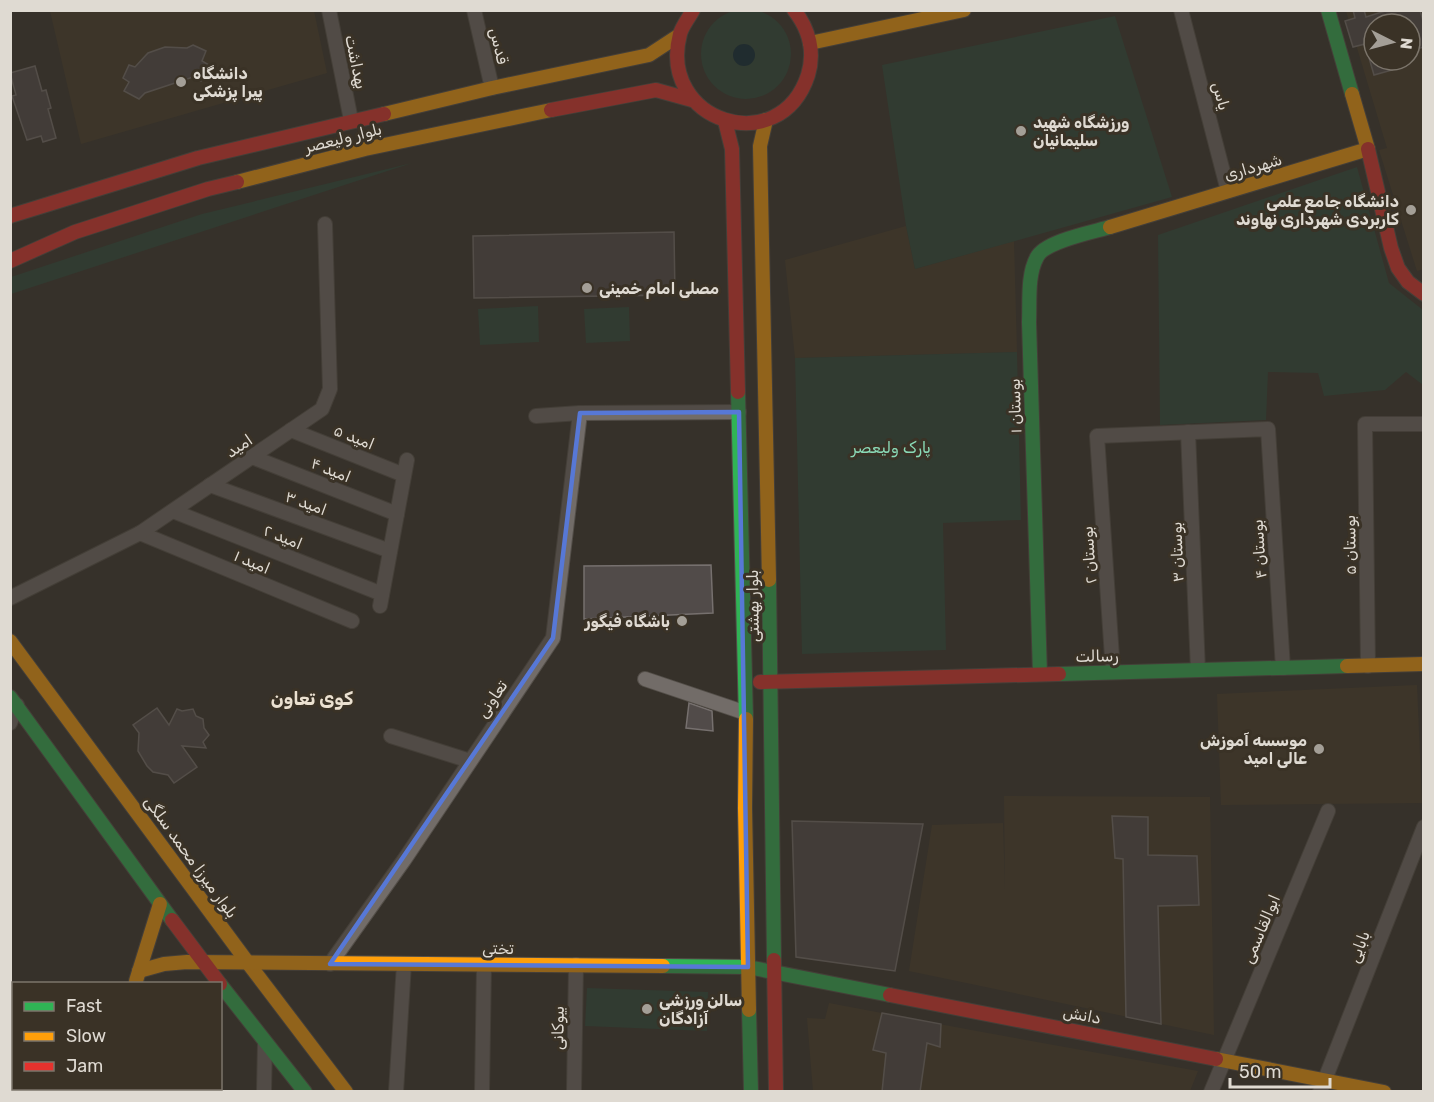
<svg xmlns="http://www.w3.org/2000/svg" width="1434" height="1102" font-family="Rubik,Cairo,sans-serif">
  <rect width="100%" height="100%" fill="#36312a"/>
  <g fill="#453b29" fill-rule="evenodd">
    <polygon points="50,11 314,11 327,73 81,144"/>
    <path d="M 1346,11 L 1423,11 L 1424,269 L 1417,271 L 1379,150 L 1387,148 ZM 1374,24 L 1410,24 L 1410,60 L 1374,60 Z"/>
    <polygon points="906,226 915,269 1014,241 1017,352 795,358 785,260"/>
    <polygon points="1417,685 1422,803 1221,805 1217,694"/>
    <polygon points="1004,796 1210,797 1214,1035 909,971 932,825 1003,823 1005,890"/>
    <polygon points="829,1003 971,1030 1198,1071 1190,1091 813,1091 807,1018 825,1019"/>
  </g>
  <g fill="#2b473a">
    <circle cx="746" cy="54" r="45"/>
    <polygon points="1115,16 1172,197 915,269 906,226 882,65"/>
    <polygon points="412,163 11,294 11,277 202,214"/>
    <polygon points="1357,167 1389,283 1423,310 1423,385 1406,372 1385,390 1324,396 1318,373 1268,372 1266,420 1160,425 1158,235"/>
    <polygon points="538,306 539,342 480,345 478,309"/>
    <polygon points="629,307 630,341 586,343 584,309"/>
    <polygon points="1017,352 1021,520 943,523 946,650 802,654 795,358"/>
    <polygon points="587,988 708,992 707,1031 585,1026"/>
  </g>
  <circle fill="#062635" cx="744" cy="55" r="11"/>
  <g fill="#514b49" stroke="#76706e" stroke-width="1.5">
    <polygon points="1353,10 1364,10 1366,17 1388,10 1420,10 1424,24 1424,47 1410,51 1410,24 1374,24 1374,60 1389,60 1392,70 1374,75 1365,44 1353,47 1345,21 1355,18"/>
    <polygon points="193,45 206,51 202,61 209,65 201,81 193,77 145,93 139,99 124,91 129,82 123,78 129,65 135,67 148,53 165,47 187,48"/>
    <polygon points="35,66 42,91 46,90 51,108 48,109 56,138 43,142 41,136 27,140 12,96 16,95 10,73"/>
    <polygon points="674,232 675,295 474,298 473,236"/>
    <polygon points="711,565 713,613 584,619 584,566"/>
    <polygon points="689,703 712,711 713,731 686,728"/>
    <polygon points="157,708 169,725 177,709 182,711 193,709 196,716 203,719 204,728 209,735 203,742 206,748 182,746 197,767 174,783 168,775 153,772 147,766 138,751 139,733 133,725"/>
    <polygon points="1112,816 1148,817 1148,855 1197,856 1199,905 1158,906 1161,1024 1126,1017 1123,859 1115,858"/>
    <polygon points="792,821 923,824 895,971 796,957"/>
    <polygon points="882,1013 941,1024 940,1047 927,1043 920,1092 882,1092 886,1053 873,1050"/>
  </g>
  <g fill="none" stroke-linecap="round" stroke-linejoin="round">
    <g stroke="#544f49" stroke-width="16">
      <g id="street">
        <polyline points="329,10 351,120"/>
        <polyline points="474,10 492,88"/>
        <polyline points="1181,10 1228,191"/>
        <polyline points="536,416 580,413 739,412"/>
        <polyline points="291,430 404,475"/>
        <polyline points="1188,432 1198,670"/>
        <polyline points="252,457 397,514"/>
        <polyline points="210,485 390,551"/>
        <polyline points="173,511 382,594"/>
        <polyline points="140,533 352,621"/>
        <polyline points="10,598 140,533 322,409 330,389 325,224"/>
        <polyline points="380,606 407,460"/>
        <polyline points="1368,666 1365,424 1424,424"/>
        <polyline points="1113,672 1097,436 1268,429 1283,668"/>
        <polyline points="645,679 746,713"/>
        <polyline points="10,723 17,705"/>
        <polyline points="391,736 470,761"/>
        <polyline points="330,964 404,860 553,638 580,413"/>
        <polyline points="264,1092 265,1042"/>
        <polyline points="396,1092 404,964"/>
        <polyline points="482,1092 484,965"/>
        <polyline points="574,1092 576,965"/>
        <polyline points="1211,1092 1328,811"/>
        <polyline points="1320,1092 1424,827"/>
      </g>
    </g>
    <g stroke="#544f49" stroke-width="16">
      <g id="fast">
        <polyline points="1328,10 1352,94"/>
        <polyline points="738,392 746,719"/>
        <polyline points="769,580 774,960"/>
        <path d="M 1040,674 L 1029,322 C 1030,302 1027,275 1037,257 C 1045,241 1093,232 1110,227"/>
        <polyline points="1059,674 1347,666"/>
        <polyline points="10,697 172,920"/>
        <polyline points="663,966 748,967 890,995"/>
        <polyline points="220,984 305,1092"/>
        <polyline points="749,1010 751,1092"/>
      </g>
    </g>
    <g stroke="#544f49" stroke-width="16">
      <g id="slow">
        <polyline points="810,43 964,10"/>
        <polyline points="384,114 492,88 649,55 678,36"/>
        <polyline points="766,120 760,146 769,580"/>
        <polyline points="237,182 365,149 551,110"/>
        <polyline points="1110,227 1368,149 1352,94"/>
        <polyline points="10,641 248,963 346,1092"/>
        <polyline points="1347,666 1424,664"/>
        <polyline points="746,719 745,808 749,1010"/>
        <polyline points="139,971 164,964 187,962 663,966"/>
        <polyline points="136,981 160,904"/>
        <polyline points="1216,1059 1384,1092"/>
      </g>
    </g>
    <g stroke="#544f49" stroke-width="16">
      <g id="jam">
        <path d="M 693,10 C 689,18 682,26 680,34 C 657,122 780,161 808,75 C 815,52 809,29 794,10"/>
        <polyline points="551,110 656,90 692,100"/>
        <polyline points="725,121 732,149 738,392"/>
        <polyline points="1368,149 1391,248 1398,268 1408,282 1424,294"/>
        <polyline points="10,216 198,158 384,114"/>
        <polyline points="10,261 75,232 208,189 237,182"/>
        <polyline points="760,682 1059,674"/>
        <polyline points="172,920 220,984"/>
        <polyline points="774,960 776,1092"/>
        <polyline points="890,995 1216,1059"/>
        <polyline points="139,1088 139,1092"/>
        <polyline points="116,1092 117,1088"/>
      </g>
    </g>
    <use href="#street" stroke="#726c68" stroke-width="14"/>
    <use href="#fast" stroke="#30b455" stroke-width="14"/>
    <use href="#slow" stroke="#ff9f0a" stroke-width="14"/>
    <use href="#jam" stroke="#e5322d" stroke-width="14"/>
  </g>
  <path d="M0 0H1434V1102H0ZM 739,412 L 748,967 L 330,964 L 553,638 L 580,413 Z" fill="#36312a" fill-opacity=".55" fill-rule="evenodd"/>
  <path fill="none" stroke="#5778d6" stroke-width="4.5" stroke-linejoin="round" d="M 739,412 L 748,967 L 330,964 L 553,638 L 580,413 Z"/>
  <g fill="#a49f97" stroke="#3a3226" stroke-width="2">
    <circle cx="181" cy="82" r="6"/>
    <circle cx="1021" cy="131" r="6"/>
    <circle cx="1411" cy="210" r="6"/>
    <circle cx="587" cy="288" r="6"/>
    <circle cx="682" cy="621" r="6"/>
    <circle cx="1319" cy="749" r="6"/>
    <circle cx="647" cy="1009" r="6"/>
  </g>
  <g text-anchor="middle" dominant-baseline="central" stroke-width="6" stroke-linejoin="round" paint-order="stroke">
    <g font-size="16" fill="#dfdad2" stroke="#3a3226">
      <text transform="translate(499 46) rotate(77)">قدس</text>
      <text transform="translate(356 62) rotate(78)">بهداشت</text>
      <text transform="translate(1221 96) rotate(75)">یاس</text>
      <text transform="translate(343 138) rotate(-14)">بلوار ولیعصر</text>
      <text transform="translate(1253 167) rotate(-16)">شهرداری</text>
      <text transform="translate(1015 406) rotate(-92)">بوستان ۱</text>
      <text transform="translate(354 437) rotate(22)">امید ۵</text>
      <text transform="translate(239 446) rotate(-34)">امید</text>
      <text transform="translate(331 470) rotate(22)">امید ۴</text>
      <text transform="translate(306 503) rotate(20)">امید ۳</text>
      <text transform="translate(283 537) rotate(22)">امید ۲</text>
      <text transform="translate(1350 545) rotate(-91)">بوستان ۵</text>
      <text transform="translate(1259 549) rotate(-94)">بوستان ۴</text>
      <text transform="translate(1177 552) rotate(-92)">بوستان ۳</text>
      <text transform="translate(1089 555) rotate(-94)">بوستان ۲</text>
      <text transform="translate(252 562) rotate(23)">امید ۱</text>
      <text transform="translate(753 606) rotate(-91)">بلوار بهشتی</text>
      <text transform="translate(1097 656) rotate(-1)">رسالت</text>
      <text transform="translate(492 699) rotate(-56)">تعاونی</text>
      <text transform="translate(191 857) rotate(54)">بلوار میرزا محمد سلگی</text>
      <text transform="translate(1261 929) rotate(-67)">ابوالقاسمی</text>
      <text transform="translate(1359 947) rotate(-69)">بابایی</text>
      <text x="498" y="948">تختی</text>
      <text transform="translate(1082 1015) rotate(11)">دانش</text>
      <text transform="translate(558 1028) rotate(-89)">بیوکانی</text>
    </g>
    <g font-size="16" font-weight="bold" fill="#dfdad2" stroke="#3a3226" text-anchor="start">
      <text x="193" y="73">دانشگاه<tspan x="193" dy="18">پیرا پزشکی</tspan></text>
      <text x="1033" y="122">ورزشگاه شهید<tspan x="1033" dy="18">سلیمانیان</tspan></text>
      <text x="1399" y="201" text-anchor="end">دانشگاه جامع علمی<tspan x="1399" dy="18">کاربردی شهرداری نهاوند</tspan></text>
      <text x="599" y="288">مصلی امام خمینی</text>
      <text x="670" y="621" text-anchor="end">باشگاه فیگور</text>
      <text x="1307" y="740" text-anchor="end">موسسه آموزش<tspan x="1307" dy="18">عالی امید</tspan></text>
      <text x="659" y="1000">سالن ورزشی<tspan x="659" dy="18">آزادگان</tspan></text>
    </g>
    <g font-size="16" fill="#8adab7" stroke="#3a3226">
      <text x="891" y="447">پارک ولیعصر</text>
    </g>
    <g font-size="18" font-weight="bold" fill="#ebe1d1" stroke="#3a3226">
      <text x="312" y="699">کوی تعاون</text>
    </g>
  </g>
  <rect width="1434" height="1102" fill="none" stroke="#dfdad2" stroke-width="24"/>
  <rect x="12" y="982" width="210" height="108" fill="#3a3226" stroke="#7c756b" stroke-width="1.5"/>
  <rect x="24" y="1002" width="30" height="9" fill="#30b455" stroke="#7c756b" stroke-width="1.5"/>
  <text x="66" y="1012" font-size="18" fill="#dfdad2">Fast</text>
  <rect x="24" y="1032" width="30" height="9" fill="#ff9f0a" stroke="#7c756b" stroke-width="1.5"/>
  <text x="66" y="1042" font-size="18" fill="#dfdad2">Slow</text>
  <rect x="24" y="1062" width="30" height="9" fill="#e5322d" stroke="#7c756b" stroke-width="1.5"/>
  <text x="66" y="1072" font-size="18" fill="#dfdad2">Jam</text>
  <g transform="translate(1392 42) rotate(96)"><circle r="28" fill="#3a3226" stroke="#7c756b" stroke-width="1.5"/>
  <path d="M0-4.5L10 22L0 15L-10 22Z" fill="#a49f97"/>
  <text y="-9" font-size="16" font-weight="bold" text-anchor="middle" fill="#dfdad2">N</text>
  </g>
  <path d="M1230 1078v9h100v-9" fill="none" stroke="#dfdad2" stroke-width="3"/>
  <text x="1239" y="1078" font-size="18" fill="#dfdad2" stroke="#3a3226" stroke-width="4.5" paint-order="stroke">50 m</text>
</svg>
